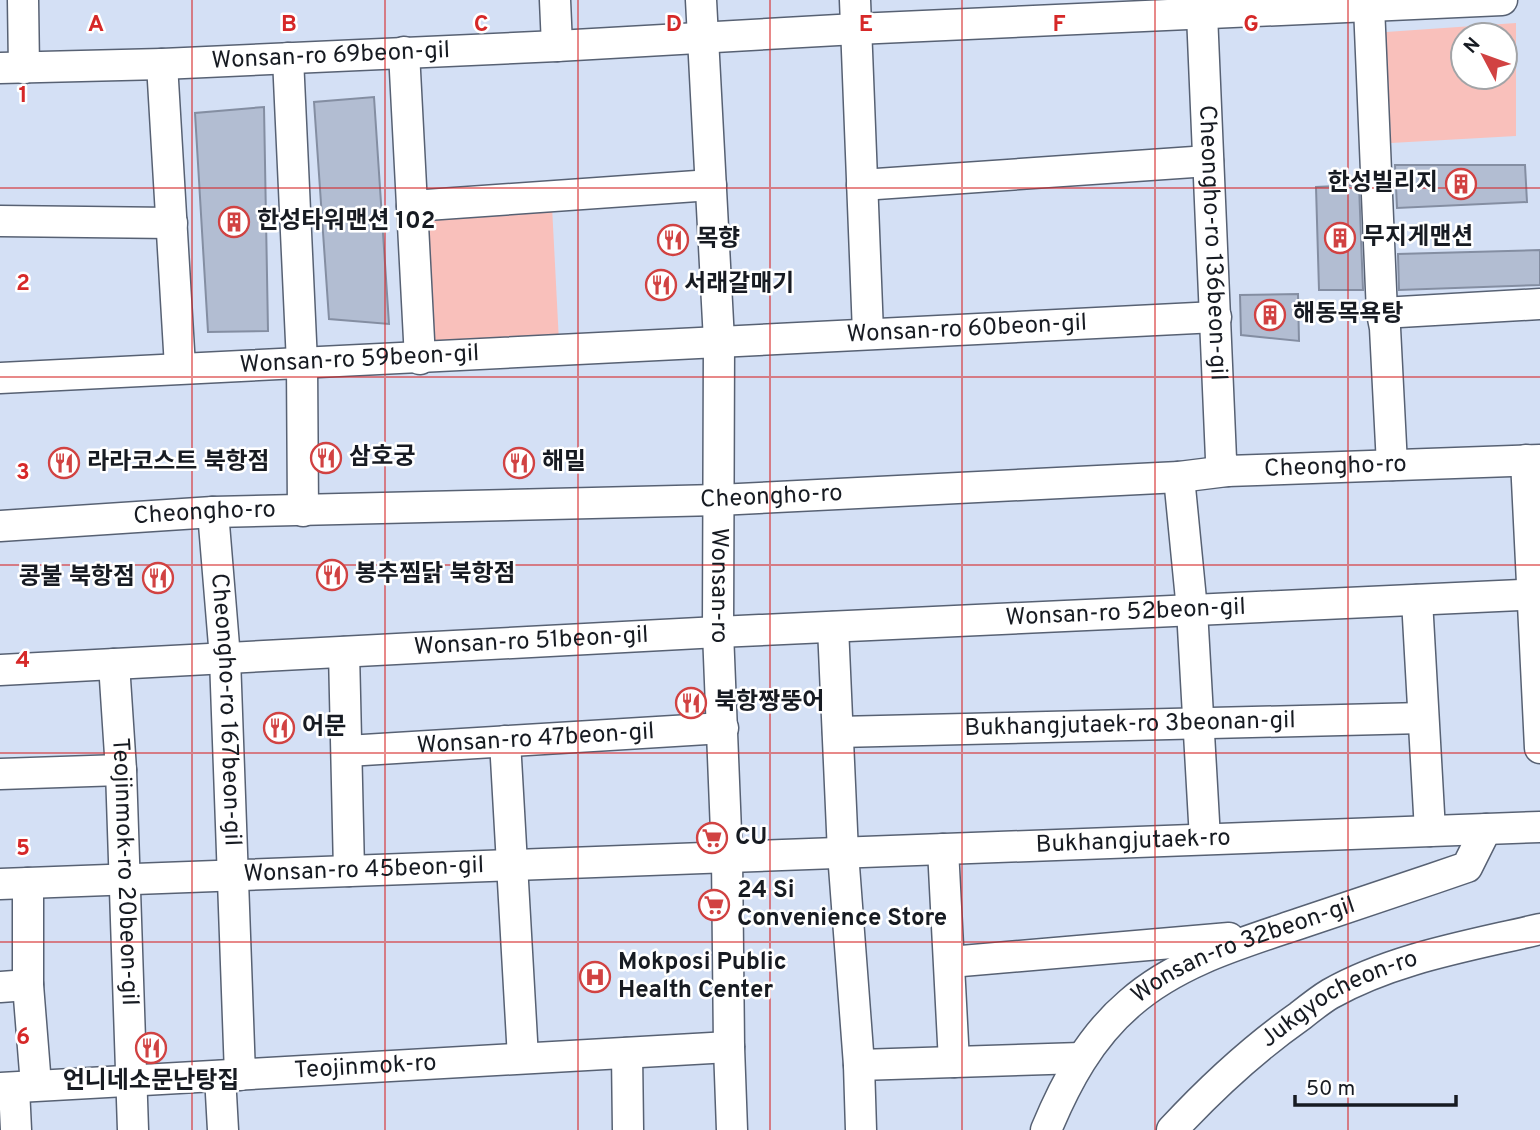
<svg xmlns="http://www.w3.org/2000/svg" width="1540" height="1130" font-family="Overpass,'Noto Sans KR',sans-serif">
  <rect width="100%" height="100%" fill="#d4e0f5"/>
  <g fill="#f9c0bb" fill-rule="evenodd">
    <path d="M 1516,23 L 1516,136 L 1391,143 L 1386,32 ZM 1505,35 L 1505,77 L 1463,77 L 1463,35 Z"/>
    <polygon points="552,206 559,342 436,349 428,341 423,224 430,213"/>
  </g>
  <g fill="#b2bdd2" stroke="#848ea2" stroke-width="2">
    <polygon points="374,97 389,324 329,319 314,102"/>
    <polygon points="264,107 268,331 208,332 195,113"/>
    <polygon points="1395,165 1525,165 1527,202 1397,208"/>
    <polygon points="1359,185 1363,290 1319,290 1316,187"/>
    <polygon points="1540,250 1540,285 1399,290 1398,254"/>
    <polygon points="1298,294 1299,341 1241,335 1240,295"/>
  </g>
  <g fill="none" stroke-linecap="round" stroke-linejoin="round">
    <g stroke="#576173" stroke-width="33">
      <g id="minor">
        <polyline points="23,0 24,68"/>
        <polyline points="555,0 557,46"/>
        <path id="s1" d="M 701,0 L 719,341 L 718,632 L 727,857 L 729,1047 L 732,1130"/>
        <polyline points="855,0 868,333"/>
        <polyline points="1369,6 1382,313 1385,328 1392,465"/>
        <path id="s2" d="M 1202,14 L 1221,459 L 1227,471"/>
        <polyline points="404,52 420,359"/>
        <polyline points="288,58 302,363 303,511"/>
        <polyline points="162,64 180,367"/>
        <path id="s3" d="M 0,68 L 162,64 L 557,46 L 856,29 L 1502,0"/>
        <polyline points="862,185 1208,161"/>
        <polyline points="412,206 711,185"/>
        <polyline points="0,221 172,223"/>
        <polyline points="1382,313 1540,304"/>
        <path id="s4" d="M 0,378 L 1216,317"/>
        <polyline points="1526,460 1540,748"/>
        <polyline points="1179,477 1192,610 1205,839"/>
        <path id="s5" d="M 213,512 L 225,658 L 240,1075"/>
        <path id="s6" d="M 0,526 L 213,512 L 718,500 L 1179,477 L 1227,471 L 1540,460"/>
        <polyline points="1417,600 1430,831"/>
        <polyline points="833,627 843,853 859,1065 861,1130"/>
        <polyline points="344,652 349,871"/>
        <path id="s7" d="M 114,664 L 121,770 L 133,1130"/>
        <path id="s8" d="M 0,670 L 718,632 L 1540,594"/>
        <path id="s9" d="M 838,732 L 1423,718"/>
        <polyline points="505,741 523,1058"/>
        <path id="s10" d="M 347,751 L 723,728"/>
        <polyline points="0,774 121,770"/>
        <polyline points="943,849 954,1062"/>
        <polyline points="28,883 28,985 36,1085"/>
        <path id="s11" d="M 0,884 L 1540,827"/>
        <polyline points="950,962 1229,938"/>
        <polyline points="0,987 28,985"/>
        <polyline points="627,1053 628,1130"/>
        <polyline points="859,1065 1081,1058"/>
        <polyline points="220,1076 223,1130"/>
        <path id="s12" d="M 0,1088 L 729,1047"/>
        <polyline points="14,1088 16,1130"/>
        <path id="s13" d="M 1046,1130 C 1066,1082 1090,1037 1130,1003 C 1178,961 1242,943 1301,923 C 1357,904 1412,886 1467,867 L 1486,829"/>
        <path id="s14" d="M 1172,1130 C 1211,1088 1253,1049 1300,1016 C 1310,1008 1320,1000 1330,994 C 1394,958 1469,946 1540,929"/>
      </g>
    </g>
    <use href="#minor" stroke="#fff" stroke-width="30"/>
  </g>
  <path fill="none" stroke="#d62828" stroke-width="2" stroke-opacity="0.55" d="M 192,0 L 192,1130M 385,0 L 385,1130M 578,0 L 578,1130M 770,0 L 770,1130M 962,0 L 962,1130M 1155,0 L 1155,1130M 1348,0 L 1348,1130M 0,188 L 1540,188M 0,377 L 1540,377M 0,565 L 1540,565M 0,753 L 1540,753M 0,942 L 1540,942"/>
  <defs>
    <g id="building-ring" transform="scale(1.575)"><circle r="9.5" fill="#fff" stroke="#d14242" stroke-width="1.5"/><path d="M-4-6H4V6H1V3H-1V6H-4ZM-2.5-4.3h1.7v1.8h-1.7ZM.8-4.3h1.7v1.8H.8ZM-2.5-1h1.7V.8h-1.7ZM.8-1h1.7V.8H.8Z" fill="#d14242"/></g>
    <g id="restaurant-ring" transform="scale(1.575)"><circle r="9.5" fill="#fff" stroke="#d14242" stroke-width="1.5"/><path d="M-5-6h1v4h1v-4h1v4h1v-4h1v5L-1.5 .5V6h-2V.5L-5-1ZM5-6V6H3V1.5H1.5Q1.5-4 5-6Z" fill="#d14242"/></g>
    <g id="supermarket-ring" transform="scale(1.575)"><circle r="9.5" fill="#fff" stroke="#d14242" stroke-width="1.5"/><path d="M-6-5.5h2.5l.6 2H6L4.5 2H-2.5L-4.4-4H-6ZM-1.5 3.2a1.3 1.3 0 1 0 .1 0ZM3 3.2a1.3 1.3 0 1 0 .1 0Z" fill="#d14242"/></g>
    <g id="hospital-ring" transform="scale(1.575)"><circle r="9.5" fill="#fff" stroke="#d14242" stroke-width="1.5"/><path d="M-5-5h3v3.5h4V-5h3V5h-3V1.5h-4V5h-3Z" fill="#d14242"/></g>
  </defs>
  <g fill-rule="evenodd">
    <use href="#building-ring" x="1461" y="184"/>
    <use href="#building-ring" x="234" y="222"/>
    <use href="#building-ring" x="1340" y="238"/>
    <use href="#restaurant-ring" x="673" y="240"/>
    <use href="#restaurant-ring" x="661" y="285"/>
    <use href="#building-ring" x="1270" y="315"/>
    <use href="#restaurant-ring" x="326" y="458"/>
    <use href="#restaurant-ring" x="64" y="463"/>
    <use href="#restaurant-ring" x="519" y="463"/>
    <use href="#restaurant-ring" x="332" y="575"/>
    <use href="#restaurant-ring" x="158" y="578"/>
    <use href="#restaurant-ring" x="691" y="703"/>
    <use href="#restaurant-ring" x="279" y="728"/>
    <use href="#supermarket-ring" x="712" y="838"/>
    <use href="#supermarket-ring" x="714" y="905"/>
    <use href="#hospital-ring" x="595" y="977"/>
    <use href="#restaurant-ring" x="151" y="1048"/>
  </g>
  <g text-anchor="middle" dominant-baseline="central" stroke-width="5" stroke-linejoin="round" paint-order="stroke">
    <g font-size="24" fill="#171b22" stroke="#fff">
      <text stroke="none"><textPath href="#s3" startOffset="331">Wonsan-ro 69beon-gil</textPath></text>
      <text stroke="none"><textPath href="#s2" startOffset="229">Cheongho-ro 136beon-gil</textPath></text>
      <text stroke="none"><textPath href="#s4" startOffset="968">Wonsan-ro 60beon-gil</textPath></text>
      <text stroke="none"><textPath href="#s4" startOffset="360">Wonsan-ro 59beon-gil</textPath></text>
      <text stroke="none"><textPath href="#s6" startOffset="1337">Cheongho-ro</textPath></text>
      <text stroke="none"><textPath href="#s6" startOffset="772">Cheongho-ro</textPath></text>
      <text stroke="none"><textPath href="#s6" startOffset="205">Cheongho-ro</textPath></text>
      <text stroke="none"><textPath href="#s1" startOffset="586">Wonsan-ro</textPath></text>
      <text stroke="none"><textPath href="#s8" startOffset="1127">Wonsan-ro 52beon-gil</textPath></text>
      <text stroke="none"><textPath href="#s8" startOffset="532">Wonsan-ro 51beon-gil</textPath></text>
      <text stroke="none"><textPath href="#s5" startOffset="198">Cheongho-ro 167beon-gil</textPath></text>
      <text stroke="none"><textPath href="#s9" startOffset="292">Bukhangjutaek-ro 3beonan-gil</textPath></text>
      <text stroke="none"><textPath href="#s10" startOffset="189">Wonsan-ro 47beon-gil</textPath></text>
      <text stroke="none"><textPath href="#s11" startOffset="1134">Bukhangjutaek-ro</textPath></text>
      <text stroke="none"><textPath href="#s11" startOffset="364">Wonsan-ro 45beon-gil</textPath></text>
      <text stroke="none"><textPath href="#s7" startOffset="208">Teojinmok-ro 20beon-gil</textPath></text>
      <text stroke="none"><textPath href="#s13" startOffset="280">Wonsan-ro 32beon-gil</textPath></text>
      <text stroke="none"><textPath href="#s14" startOffset="215">Jukgyocheon-ro</textPath></text>
      <text stroke="none"><textPath href="#s12" startOffset="366">Teojinmok-ro</textPath></text>
    </g>
    <g font-size="24" font-weight="bold" fill="#171b22" stroke="#fff" text-anchor="start">
      <text x="1438" y="184" text-anchor="end">한성빌리지</text>
      <text x="257" y="222">한성타워맨션 102</text>
      <text x="1363" y="238">무지게맨션</text>
      <text x="696" y="240">목향</text>
      <text x="684" y="285">서래갈매기</text>
      <text x="1293" y="315">해동목욕탕</text>
      <text x="349" y="458">삼호궁</text>
      <text x="87" y="463">라라코스트 북항점</text>
      <text x="542" y="463">해밀</text>
      <text x="355" y="575">봉추찜닭 북항점</text>
      <text x="135" y="578" text-anchor="end">콩불 북항점</text>
      <text x="714" y="703">북항짱뚱어</text>
      <text x="302" y="728">어문</text>
      <text x="735" y="838">CU</text>
      <text x="737" y="891">24 Si<tspan x="737" dy="28">Convenience Store</tspan></text>
      <text x="618" y="963">Mokposi Public<tspan x="618" dy="28">Health Center</tspan></text>
      <text x="151" y="1082" text-anchor="middle">언니네소문난탕집</text>
    </g>
  </g>
  <g font-size="23" text-anchor="middle" font-weight="bold" fill="#d62828" stroke="#fff" stroke-width="5" stroke-linejoin="round" paint-order="stroke">
    <text x="96" y="31">A</text>
    <text x="289" y="31">B</text>
    <text x="481" y="31">C</text>
    <text x="674" y="31">D</text>
    <text x="866" y="31">E</text>
    <text x="1059" y="31">F</text>
    <text x="1251" y="31">G</text>
    <text x="23" y="102">1</text>
    <text x="23" y="290">2</text>
    <text x="23" y="479">3</text>
    <text x="23" y="667">4</text>
    <text x="23" y="855">5</text>
    <text x="23" y="1044">6</text>
  </g>
  <g transform="translate(1484 56) rotate(311)"><circle r="33" fill="#ffffff" stroke="#a2a4a7" stroke-width="2"/>
  <path d="M0-5L12 26L0 18L-12 26Z" fill="#d14242"/>
  <text y="-10" font-size="19" font-weight="bold" text-anchor="middle" fill="#171b22">N</text>
  </g>
  <path d="M1295 1095v10h161v-10" fill="none" stroke="#171b22" stroke-width="3.5"/>
  <text x="1306" y="1095" font-size="21" fill="#171b22" stroke="#ffffff" stroke-width="5" paint-order="stroke">50 m</text>
</svg>
